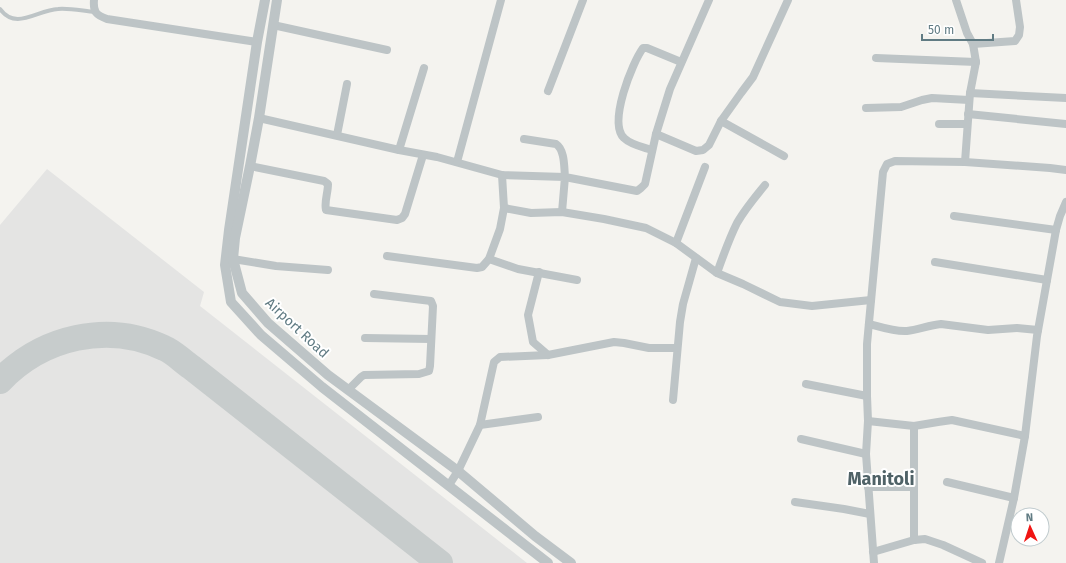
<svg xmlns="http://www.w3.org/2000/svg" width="1066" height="563" font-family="'Fira Sans',sans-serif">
  <rect width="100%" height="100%" fill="#f4f3ef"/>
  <polygon fill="#e4e4e3" points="47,169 204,292 200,306 527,563 0,563 0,225"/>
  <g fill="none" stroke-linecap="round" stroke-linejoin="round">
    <path stroke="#c7cccc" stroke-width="26" d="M 0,381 C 42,337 108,321 164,348 C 174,352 182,361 191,367 L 440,563"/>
    <path stroke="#bdc4c6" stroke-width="4" d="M 0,9 C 16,31 37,10 58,9 C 70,8 83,11 95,12"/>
    <g stroke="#bdc4c6" stroke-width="8">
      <path d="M 94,0 C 93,12 96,15 107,19 L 257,42"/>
      <polyline points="956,0 967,33 973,44 976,62 970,93 965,162"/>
      <polyline points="273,25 387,50"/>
      <polyline points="973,44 1015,41 1019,35 1020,27 1016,0"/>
      <polyline points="876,58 976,62"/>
      <polyline points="548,91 583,0"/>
      <polyline points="970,93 1066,98"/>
      <polyline points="866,108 901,107 922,100 932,98 969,100"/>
      <polyline points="968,114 1066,124"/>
      <polyline points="259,118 399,150 437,157 502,175 565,177 562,212"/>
      <polyline points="721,121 784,156"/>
      <polyline points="939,124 967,124"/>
      <polyline points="656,134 696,151 703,150 709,145 721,121 741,93 753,77 788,0"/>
      <polyline points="337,135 347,84"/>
      <path d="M 524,139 L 556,144 C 565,150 564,167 565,177 L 637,191 L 641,188 L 645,184 L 656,134 L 670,89 L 709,0"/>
      <polyline points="399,150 424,68"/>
      <path d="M 652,150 C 643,147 631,145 624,138 C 608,123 632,63 643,48 L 647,48 L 681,62"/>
      <polyline points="457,162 501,0"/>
      <path d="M 250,166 L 324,181 L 328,184 C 328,193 324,202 326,210 L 397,220 L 402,218 L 405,214 L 423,155"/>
      <polyline points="504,208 531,213 562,212 604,219 646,228 676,243 717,273 743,284 780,302 812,306 871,300"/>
      <polyline points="954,216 1056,230"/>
      <polyline points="676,243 705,167"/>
      <polyline points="387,256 477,268 482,267 489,259 500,229 504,208 502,175"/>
      <polyline points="233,259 276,266 328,270"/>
      <polyline points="489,259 518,269 577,280"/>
      <polyline points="935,262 1047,280"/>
      <polyline points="539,272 528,315 533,342 548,355"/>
      <path d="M 717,273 C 723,256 729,239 737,223 C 745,209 755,197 765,185"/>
      <path d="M 869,324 C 881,327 894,332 907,331 C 918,330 929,325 941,324 L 988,330 L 1017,328 L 1038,330"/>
      <polyline points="365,338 431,339"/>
      <polyline points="806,384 867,396"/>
      <polyline points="348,390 361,377 364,375 419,374 429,371 430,366 433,306 431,301 374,294"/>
      <polyline points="673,400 680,322 683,304 696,258"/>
      <polyline points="868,421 914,426 938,422 952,420 1025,436"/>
      <polyline points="480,425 494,362 500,357 548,355 614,342 624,343 649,348 677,348"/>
      <polyline points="801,439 866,454"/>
      <polyline points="947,482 1014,498"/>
      <polyline points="449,485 458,471 480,425 538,417"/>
      <polyline points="868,487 914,487"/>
      <polyline points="795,502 844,509 870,514"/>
      <polyline points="914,540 914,426"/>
      <polyline points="873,552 914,540 925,539 943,545 982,563"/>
      <polyline points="874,563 866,454 868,421 867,396 867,344 883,172 887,164 895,161 965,162 1050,168 1066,170"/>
      <polyline points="999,563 1014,498 1025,436 1037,336 1056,230 1060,216 1066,202"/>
    </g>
    <g stroke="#bdc4c6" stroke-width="10">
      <polyline points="265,0 257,42 229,230 225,265 231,302 261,335 322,387 548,563"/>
      <polyline points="277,0 259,118 250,166 235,238 233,259 242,293 268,323 328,375 458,471 535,536 571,563"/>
    </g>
  </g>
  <g text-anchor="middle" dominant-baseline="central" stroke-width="4" stroke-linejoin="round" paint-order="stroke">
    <g font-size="14" fill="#607b83" stroke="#fff">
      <text transform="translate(297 328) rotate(43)">Airport Road</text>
    </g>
    <g font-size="18" font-weight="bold" fill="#4f6267" stroke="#fff">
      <text x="881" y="479">Manitoli</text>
    </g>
  </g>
  <g transform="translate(1030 527) rotate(357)"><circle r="19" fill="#ffffff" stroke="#bfcacd"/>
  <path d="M0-3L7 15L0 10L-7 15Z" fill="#f01513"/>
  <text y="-6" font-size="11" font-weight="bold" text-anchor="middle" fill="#607b83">N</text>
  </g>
  <path d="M922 34v6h71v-6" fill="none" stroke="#607b83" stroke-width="2"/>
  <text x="928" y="34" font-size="12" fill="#607b83" stroke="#ffffff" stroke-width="3" paint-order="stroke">50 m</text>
</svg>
